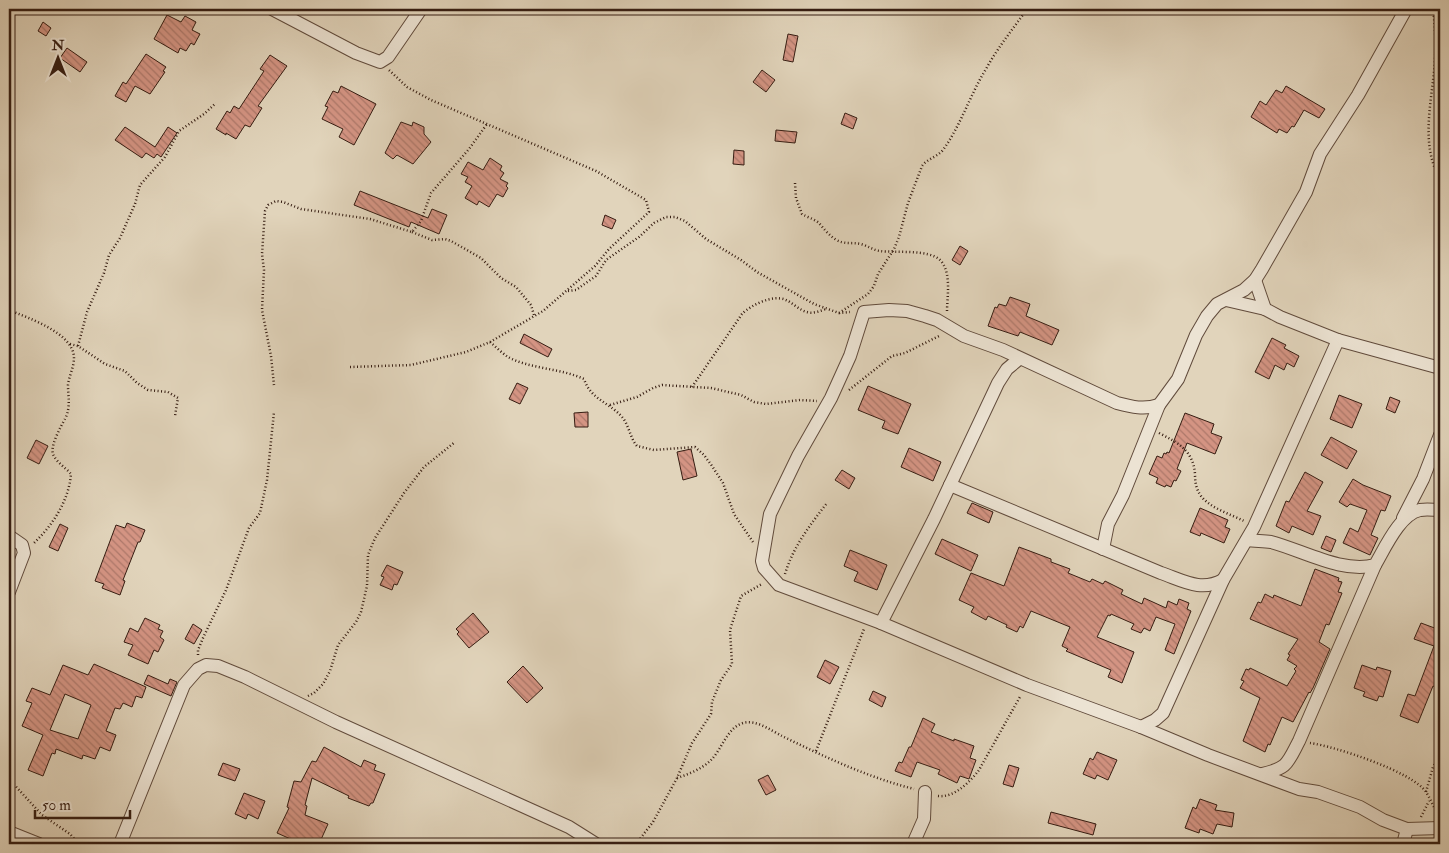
<svg xmlns="http://www.w3.org/2000/svg" width="1449" height="853" font-family="'IM FELL Double Pica',serif">
  <defs>
    <pattern id="building-back-hatch" width="6" height="6" patternUnits="userSpaceOnUse" patternTransform="scale(1.25)"><rect width="6" height="6" fill="#d49483"/><path d="M-1 5l2 2M0 0l6 6M5-1l2 2" fill="none" stroke="#ad786a"/></pattern>
  </defs>
  <rect width="100%" height="100%" fill="#e1d4bb"/>
  <filter id="stains"><feTurbulence type="fractalNoise" baseFrequency=".004" numOctaves="4"/><feColorMatrix values="0 0 0 0 .2 0 0 0 0 .09 0 0 0 0 .02 0 0 0 .5 -.17"/></filter>
  <radialGradient id="worn" r=".72"><stop offset=".6" stop-color="#630" stop-opacity="0"/><stop offset="1" stop-color="#630" stop-opacity=".3"/></radialGradient>
  <g fill="url(#building-back-hatch)" stroke="#361d12" fill-rule="evenodd">
    <polygon points="167,15 181,22 185,16 196,22 192,30 200,34 194,45 191,43 186,51 180,48 178,53 154,39"/>
    <polygon points="43,22 51,28 46,36 38,31"/>
    <polygon points="788,34 798,36 793,62 783,60"/>
    <polygon points="67,48 87,62 80,72 60,58"/>
    <polygon points="146,54 166,67 163,71 165,72 150,94 135,86 126,102 115,96 123,82 126,84"/>
    <polygon points="270,55 287,66 258,106 262,108 250,127 245,125 236,139 226,133 226,135 216,129 227,111 230,113 234,106 239,109 264,71 260,69"/>
    <polygon points="762,70 775,80 766,92 753,82"/>
    <polygon points="341,86 376,104 354,145 339,137 343,129 322,119 328,107 325,106 333,91 338,93"/>
    <polygon points="1286,86 1325,109 1319,118 1304,110 1294,127 1292,126 1287,133 1279,129 1277,133 1251,117 1260,101 1266,105 1276,90 1282,93"/>
    <polygon points="845,113 857,118 853,129 841,124"/>
    <polygon points="401,122 412,126 413,122 424,127 424,134 431,142 413,164 397,155 393,159 385,153"/>
    <polygon points="125,127 155,147 168,127 177,133 161,157 157,154 154,158 146,153 142,158 115,140"/>
    <polygon points="776,130 797,132 795,143 775,141"/>
    <polygon points="734,150 744,151 744,165 733,164"/>
    <polygon points="490,158 502,166 500,170 504,173 500,179 508,183 506,186 508,188 503,197 497,194 489,207 479,201 477,205 465,198 472,186 465,182 468,177 461,174 468,162 483,170"/>
    <polygon points="360,191 428,218 432,209 447,215 439,234 411,222 409,227 354,205"/>
    <polygon points="605,215 616,220 612,229 602,225"/>
    <polygon points="960,246 968,251 960,265 952,260"/>
    <polygon points="1010,297 1030,304 1026,316 1059,330 1052,345 1020,332 1018,336 988,326 995,307 997,308 999,304 1006,306"/>
    <polygon points="524,334 552,349 548,357 520,343"/>
    <polygon points="1272,338 1286,345 1284,348 1299,356 1294,367 1287,363 1284,370 1275,365 1269,379 1255,372"/>
    <polygon points="517,383 528,388 520,404 509,399"/>
    <polygon points="868,386 911,404 898,434 882,428 885,421 858,410"/>
    <polygon points="1339,395 1362,404 1352,428 1330,419"/>
    <polygon points="1390,397 1400,401 1395,413 1386,409"/>
    <polygon points="588,412 588,427 575,427 574,413"/>
    <polygon points="1185,413 1214,424 1211,433 1222,437 1215,454 1187,443 1177,469 1181,471 1176,481 1174,480 1171,487 1166,485 1165,487 1156,483 1158,478 1149,474 1157,456 1162,458 1164,453 1166,454 1167,452 1169,453"/>
    <polygon points="1331,437 1357,451 1347,469 1321,455"/>
    <polygon points="36,440 48,446 39,464 27,458"/>
    <polygon points="909,448 941,462 933,481 901,467"/>
    <polygon points="691,449 697,476 683,480 677,452"/>
    <polygon points="842,470 855,478 849,489 835,480"/>
    <polygon points="1305,472 1323,482 1307,511 1321,516 1313,535 1292,526 1289,533 1276,526 1286,501 1289,502"/>
    <polygon points="1353,479 1363,485 1391,496 1385,511 1381,510 1371,535 1378,538 1370,555 1343,543 1350,528 1358,532 1367,510 1350,504 1347,507 1339,502"/>
    <polygon points="972,503 993,512 989,523 967,513"/>
    <polygon points="1200,508 1228,520 1225,527 1230,529 1224,543 1201,533 1200,536 1190,532"/>
    <polygon points="127,523 145,530 140,542 138,542 123,580 125,581 120,595 102,588 104,584 95,581 116,525 125,528"/>
    <polygon points="60,524 68,528 58,551 49,547"/>
    <polygon points="1326,536 1336,540 1331,552 1321,548"/>
    <polygon points="942,539 978,555 971,571 935,554"/>
    <polygon points="1019,547 1051,559 1051,562 1070,569 1068,573 1090,582 1092,579 1103,584 1105,581 1123,590 1121,594 1142,604 1144,598 1166,608 1168,601 1177,605 1179,599 1189,603 1187,609 1191,611 1174,654 1165,650 1175,624 1156,617 1150,631 1144,628 1141,633 1131,629 1134,624 1111,614 1110,616 1108,615 1097,637 1134,652 1122,683 1108,677 1111,670 1066,651 1068,649 1062,646 1070,627 1031,611 1023,628 1020,626 1017,632 1006,627 1007,625 988,616 986,620 971,612 974,607 959,600 971,573 1004,586"/>
    <polygon points="850,550 887,565 877,590 854,581 858,572 844,566"/>
    <polygon points="387,565 403,572 397,585 394,584 392,590 380,585 384,577 381,576"/>
    <polygon points="1315,569 1339,578 1338,581 1342,582 1338,592 1342,593 1329,625 1326,624 1319,642 1330,649 1313,688 1310,693 1309,692 1293,722 1282,717 1270,745 1268,744 1265,752 1243,741 1260,698 1240,688 1244,681 1241,680 1246,669 1249,670 1250,668 1287,686 1296,671 1294,669 1297,666 1287,660 1290,655 1288,654 1298,639 1250,619 1258,602 1261,603 1265,594 1273,598 1274,595 1301,606"/>
    <polygon points="473,613 489,632 469,648 457,634 459,632 456,629"/>
    <polygon points="145,618 160,625 158,629 163,631 160,637 164,640 158,652 154,650 148,664 128,655 133,645 124,642 130,628 138,632"/>
    <polygon points="1421,623 1440,630 1440,689 1433,686 1418,723 1400,716 1408,694 1415,696 1434,646 1414,639"/>
    <polygon points="193,624 202,630 194,644 185,639"/>
    <polygon points="825,660 839,667 830,684 817,677"/>
    <path d="M 94,664 L 146,687 L 142,698 L 136,696 L 132,707 L 123,703 L 120,709 L 115,708 L 106,731 L 116,735 L 110,751 L 100,747 L 95,759 L 83,755 L 82,759 L 56,749 L 55,754 L 52,753 L 43,776 L 28,770 L 43,735 L 22,726 L 32,703 L 26,701 L 32,688 L 50,695 L 63,665 L 88,675 ZM 65,694 L 91,705 L 78,739 L 50,730 Z"/>
    <polygon points="1362,665 1376,670 1377,667 1391,671 1383,697 1379,696 1377,701 1363,696 1365,692 1354,688"/>
    <polygon points="523,666 543,688 527,703 507,682"/>
    <polygon points="148,675 168,684 170,679 177,682 171,696 144,684"/>
    <polygon points="873,691 886,697 882,707 869,700"/>
    <polygon points="923,718 935,724 931,732 954,741 954,739 974,746 970,758 976,760 969,779 960,776 957,783 938,774 940,770 917,762 911,777 895,771 899,762 902,763 909,747 911,747"/>
    <polygon points="324,747 361,767 364,760 376,765 374,770 385,774 373,803 371,803 369,806 348,798 349,796 312,778 305,805 307,806 305,815 328,824 319,844 302,844 277,833 289,808 287,807 294,781 301,782 312,761 316,762"/>
    <polygon points="1097,752 1117,760 1108,780 1097,775 1095,779 1083,774 1090,758 1093,760"/>
    <polygon points="223,763 240,769 235,781 218,775"/>
    <polygon points="1009,765 1019,768 1013,787 1003,784"/>
    <polygon points="768,775 776,790 766,795 758,780"/>
    <polygon points="244,793 265,801 258,819 248,814 246,819 235,814"/>
    <polygon points="1200,799 1217,805 1215,810 1234,813 1232,827 1217,824 1213,834 1200,829 1199,833 1185,828 1193,807 1196,809"/>
    <polygon points="1051,812 1096,824 1093,835 1048,823"/>
  </g>
  <g fill="none" stroke-linecap="round" stroke-linejoin="round">
    <g stroke="#614b3c" stroke-width="14">
      <g id="minor">
        <polyline points="272,9 356,53 380,62 388,57 421,9"/>
        <polyline points="1255,280 1265,309"/>
        <polyline points="1226,300 1265,309 1280,317 1338,340"/>
        <path d="M 1159,405 C 1144,410 1132,407 1117,403 L 1003,350 L 964,336 L 937,320 L 925,316 L 907,311 L 889,310 L 864,312 L 850,356 L 831,398 L 798,456 L 770,514 L 762,561 L 764,568 L 779,585 L 881,623 L 1027,685 L 1141,727 L 1208,755 L 1299,789 L 1318,792 L 1360,807 L 1383,820 L 1407,829 L 1440,828"/>
        <path d="M 950,485 L 1161,573 C 1184,581 1201,592 1223,580"/>
        <polyline points="1403,518 1423,479 1440,435"/>
        <polyline points="9,536 22,545 24,553 9,592"/>
        <path d="M 1247,540 C 1255,541 1263,541 1271,542 C 1302,550 1343,574 1375,565 C 1385,548 1400,514 1420,510 C 1427,509 1434,510 1440,510"/>
        <polyline points="1103,549 1108,524 1123,495 1159,405 1178,379 1196,335 1207,316 1217,304 1244,290 1255,280 1262,269 1306,192 1320,154 1358,95 1406,9"/>
        <polyline points="881,623 934,519 998,383 1007,369 1019,359"/>
        <polyline points="1141,727 1155,720 1163,713 1223,580 1254,527 1338,340 1440,368"/>
        <path d="M 1262,774 C 1288,768 1287,764 1299,741 L 1375,565"/>
        <polyline points="9,832 39,844"/>
        <polyline points="120,844 184,685 198,669 206,665 218,666 245,677 336,722 569,827 596,844"/>
        <polyline points="913,844 924,819 925,792"/>
        <polyline points="1403,844 1407,829"/>
      </g>
    </g>
    <g stroke="#361d12" stroke-width="2.5" stroke-dasharray="1 2.5" stroke-linecap="butt">
      <path d="M 1433,9 C 1435,25 1436,42 1435,59 C 1433,98 1419,143 1440,179"/>
      <path d="M 795,183 L 796,198 L 802,214 C 807,217 814,219 819,223 C 824,229 829,235 835,239 C 844,245 852,242 861,244 C 868,246 873,250 880,251 C 894,253 929,249 940,260 C 952,272 947,297 947,312"/>
      <polyline points="412,232 432,240 445,239 451,241 481,258 501,278 516,287 531,305 534,315"/>
      <polyline points="568,291 576,290 596,276 606,260 639,237 654,223 666,217 675,217 685,221 706,239 741,260 757,272 814,304 839,313 850,312"/>
      <path d="M 9,310 C 28,318 74,333 74,358 C 74,367 69,376 68,385 C 68,397 71,407 65,419 C 61,426 50,446 53,454 C 56,462 66,468 71,474 C 69,500 53,525 34,543"/>
      <path d="M 839,313 L 868,294 L 874,286 L 878,274 L 894,249 L 899,237 L 908,203 L 922,166 C 927,159 937,157 943,150 C 961,125 970,95 986,69 C 998,47 1013,29 1027,9"/>
      <path d="M 490,342 C 496,347 502,353 508,357 C 530,369 560,368 584,379 C 591,400 609,402 622,417 C 629,425 630,438 637,446 L 654,450 L 695,447 L 704,455 L 712,466 L 723,483 L 734,514 L 753,542"/>
      <polyline points="70,344 78,346 105,364 125,371 137,383 148,390 168,392 178,398 175,416"/>
      <polyline points="78,346 87,312 104,273 109,255 120,238 135,204 140,185 165,157 179,131 204,114 216,103"/>
      <polyline points="350,367 411,365 466,352 490,342 543,311 595,266 609,249 649,212 646,200 596,171 431,100 407,87 389,70"/>
      <polyline points="274,385 271,356 262,310 264,270 262,254 265,211 268,205 276,201 283,202 301,209 370,219 412,232 421,221 431,193 469,149 487,124"/>
      <path d="M 692,387 L 742,314 C 751,305 773,294 786,300 C 793,303 799,310 807,312 C 813,314 820,311 826,309"/>
      <polyline points="849,390 892,356 905,353 939,336"/>
      <polyline points="610,405 637,397 653,388 662,385 711,388 741,395 754,402 766,404 800,400 817,401"/>
      <path d="M 1159,433 C 1178,443 1193,450 1195,474 C 1195,482 1196,489 1201,496 C 1210,508 1230,514 1244,521"/>
      <path d="M 785,574 C 793,547 810,525 827,503"/>
      <polyline points="198,655 198,650 203,638 226,590 249,528 260,513 267,480 274,412"/>
      <polyline points="308,696 314,693 323,684 330,671 338,645 356,622 361,612 367,586 368,555 375,538 404,493 424,467 455,442"/>
      <path d="M 1310,743 C 1334,746 1413,772 1426,792 C 1431,800 1434,808 1439,816"/>
      <polyline points="816,751 864,629"/>
      <path d="M 677,778 C 689,774 702,769 711,760 C 722,749 727,728 743,723 C 756,719 772,731 782,736 C 825,757 867,777 914,789"/>
      <polyline points="9,779 42,815 70,834 79,844"/>
      <polyline points="1426,792 1433,767 1440,755"/>
      <path d="M 938,796 C 954,798 970,782 979,770 L 1021,695"/>
      <polyline points="1421,817 1429,801"/>
      <polyline points="636,844 653,822 677,778 692,743 711,714 712,702 721,680 732,664 730,630 741,596 762,584"/>
    </g>
    <use href="#minor" stroke="#ece3d3" stroke-width="12"/>
  </g>
  <rect width="1449" height="853" fill="none" stroke="#e1d4bb" stroke-width="30"/>
  <rect x="10" y="10" width="1429" height="833" fill="none" stroke="#361d12" stroke-width="2.5"/>
  <rect x="15" y="15" width="1419" height="823" fill="none" stroke="#361d12"/>
  <g transform="translate(58 58)" stroke="#ece3d3" stroke-width="4" paint-order="stroke">
  <path d="M0-4L9 19L0 12L-9 19Z" fill="#361d12"/>
  <text y="-8" font-size="14" font-weight="bold" text-anchor="middle" fill="#361d12">N</text>
  </g>
  <path d="M35 810v8h95v-8" fill="none" stroke="#361d12" stroke-width="2.5"/>
  <text x="42" y="810" font-size="15" fill="#361d12" stroke="#ece3d3" stroke-width="4" paint-order="stroke">50 m</text>
  <rect width="100%" height="100%" filter="url(#stains)"/>
  <rect width="100%" height="100%" fill="url(#worn)"/>
</svg>
